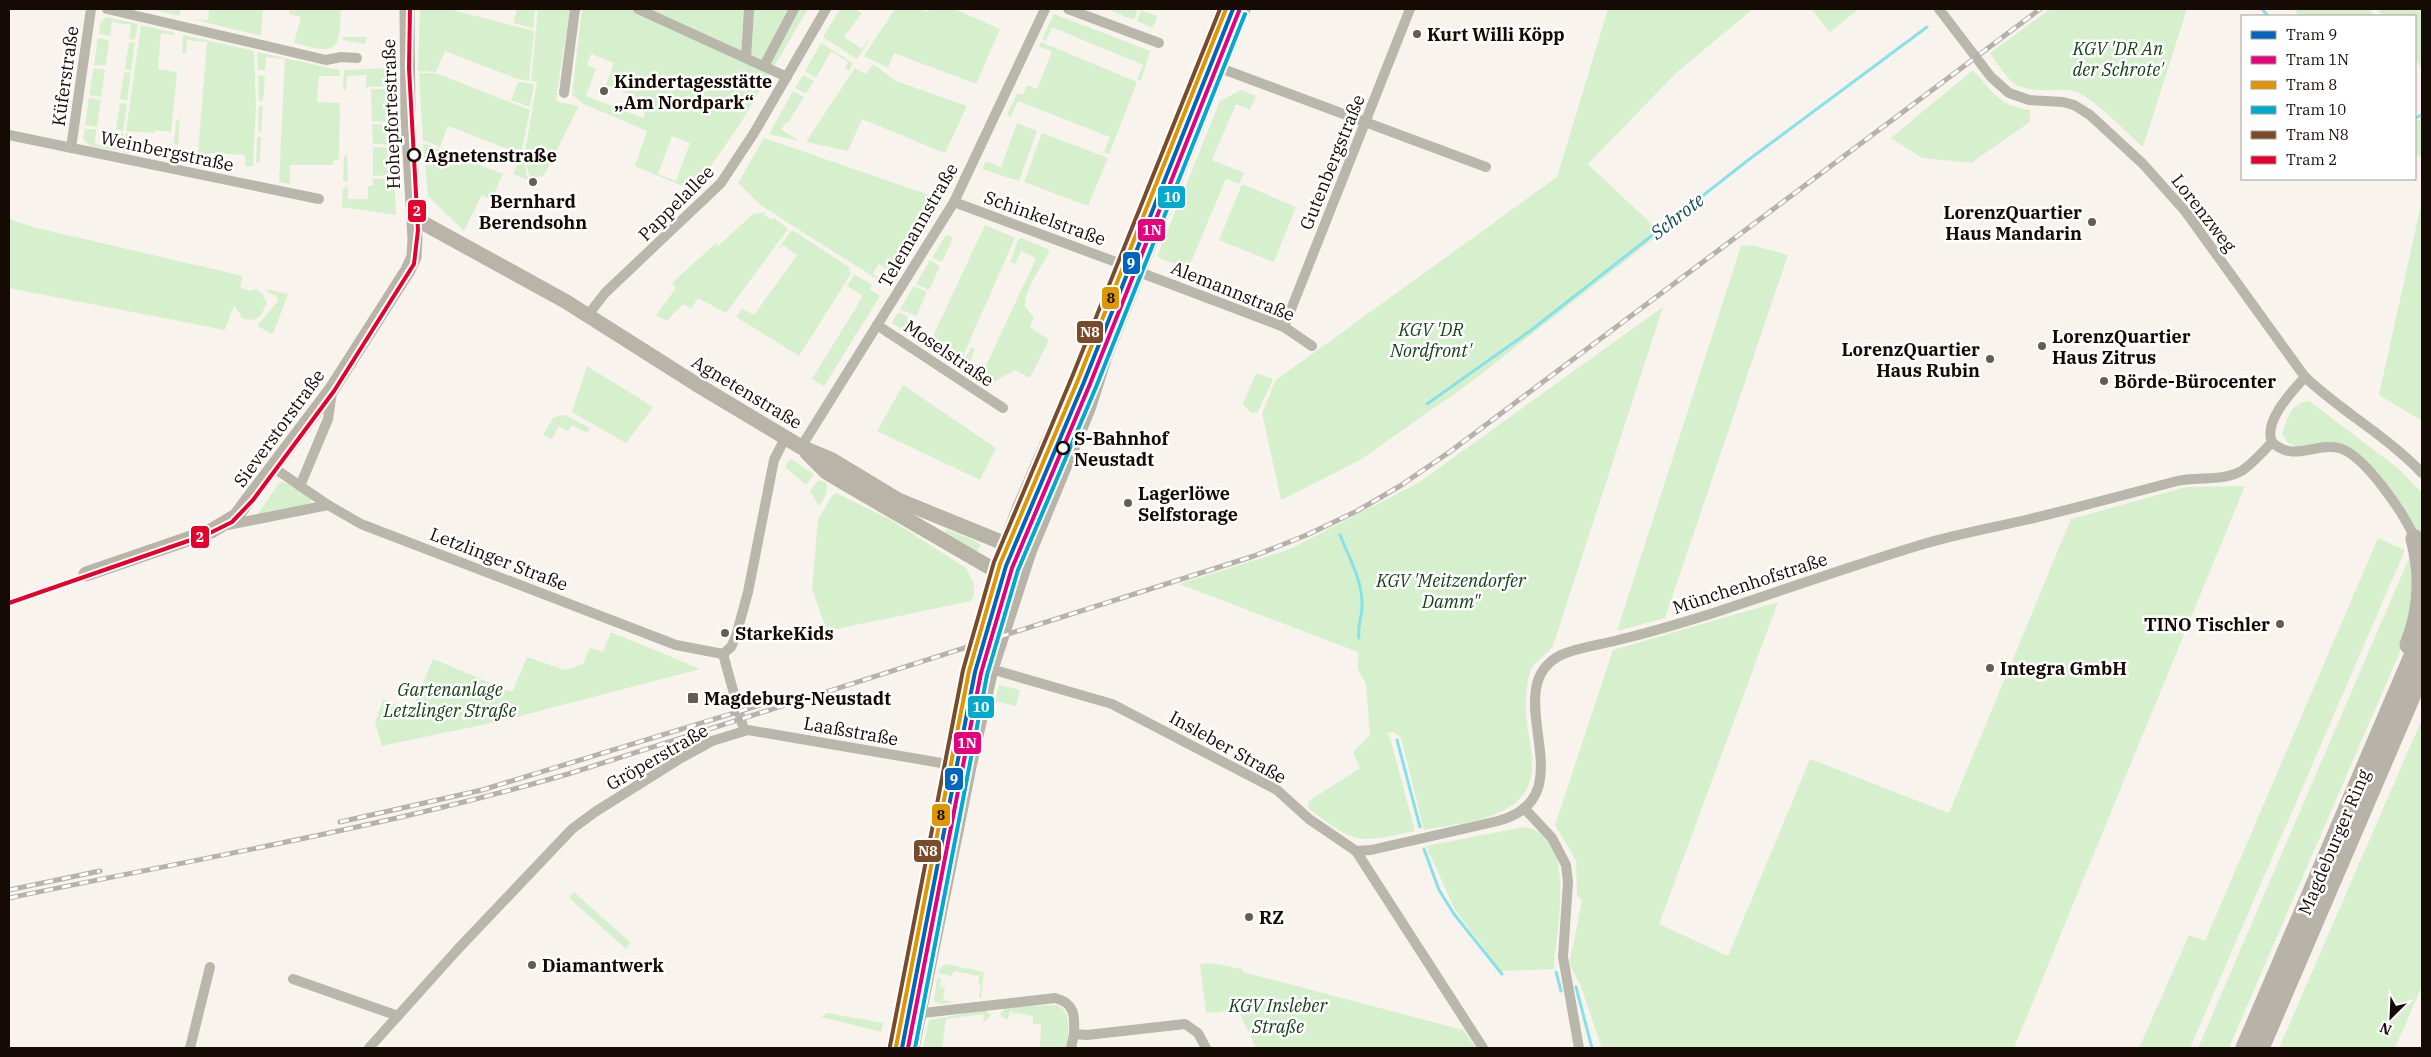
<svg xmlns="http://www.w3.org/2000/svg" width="2431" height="1057" font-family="'IBM Plex Serif',serif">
  <rect width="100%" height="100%" fill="#f9f3ed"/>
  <g fill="#d6f0ce" fill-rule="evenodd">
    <polygon points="152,9 181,9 179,16"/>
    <polygon points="209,9 263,9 261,36 192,19 208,20"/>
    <path d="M 290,9 L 341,9 C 340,54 336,54 294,43 L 301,17 L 289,14 Z"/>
    <polygon points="420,9 449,9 534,31 529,81 518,79 445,51 436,72 418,71"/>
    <polygon points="517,9 535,9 533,28 513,23"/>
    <polygon points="538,9 570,9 556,99 558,102 579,106 544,175 531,180 524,158 537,82 531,81"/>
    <path d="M 582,9 L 808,9 L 740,124 L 695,189 L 685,187 L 635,166 L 647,131 L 584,104 L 572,95 ZM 591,54 L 614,63 L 606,85 L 649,102 L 643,118 L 586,96 L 596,69 L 587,65 ZM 672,136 L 690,143 L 676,181 L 658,174 Z"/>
    <polygon points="840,9 856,9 862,13 844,37 862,49 867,41 868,42 857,59 823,37"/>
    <polygon points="895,9 922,9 928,12 931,9 954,9 1000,29 976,84 894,53 888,68 864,56"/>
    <polygon points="1112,9 1138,9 1134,20 1111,11"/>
    <polygon points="1608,9 1752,10 1676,73 1588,164 1661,233 1467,385 1360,460 1281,500 1262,413 1276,380 1557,177"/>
    <polygon points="1811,9 1859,9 1830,32"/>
    <path d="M 2050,9 L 2187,9 L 2143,147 C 2128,134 2092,96 2074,91 C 2068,89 2058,90 2051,90 C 2010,90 2012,83 1990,53 Z"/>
    <polygon points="2293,9 2369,9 2376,16 2300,16"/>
    <polygon points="2376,9 2422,9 2422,68 2415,59 2415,16 2383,16"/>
    <polygon points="1141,10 1157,16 1153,28 1137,21"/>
    <polygon points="1054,14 1150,51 1141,81 1137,79 1143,65 1052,27 1046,41 1042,39"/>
    <polygon points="106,17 138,24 135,40 129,39 131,25 112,22 110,36 99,34 100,23"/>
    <polygon points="141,25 175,33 174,35 161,33 158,69 177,72 171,132 155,130 155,133 126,131"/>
    <polygon points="183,35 254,51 256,105 253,166 245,166 245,155 210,153 208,167 197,165 207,42 187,40 186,54 182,53"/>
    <polygon points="343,37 367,37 365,44 343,40"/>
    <polygon points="98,38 109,40 106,66 94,65"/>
    <polygon points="129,42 135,43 131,70 125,69"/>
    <polygon points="1041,42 1137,82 1109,154 1104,152 1110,137 1018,101 1011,117 1007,115 1017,93 1023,95 1027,85 1037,89 1052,51 1039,47"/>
    <polygon points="821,43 853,63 849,71 845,68 848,62 831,51 816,78 805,71"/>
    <polygon points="257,52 339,70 340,76 319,76 317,102 340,103 339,159 333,161 333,165 290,165 290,184 279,182 285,59 266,57 265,70 258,70"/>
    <polygon points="873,64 896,81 967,106 945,153 862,119 848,151 806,142 855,68 866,74"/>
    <polygon points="94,68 105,70 101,97 89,95"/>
    <polygon points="388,68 390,86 366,87 366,75 347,76 346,91 343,88 344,70"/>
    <path d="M 1973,70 C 1994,93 1998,105 2030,110 L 2030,122 L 1971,163 L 1922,158 L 1891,138 Z"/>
    <polygon points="124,72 131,73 127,101 120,99"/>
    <polygon points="419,73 436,73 530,110 521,154 448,126 440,147 423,140"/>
    <polygon points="258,75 265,76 263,101 259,101"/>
    <polygon points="803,75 814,81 806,94 795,88"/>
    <polygon points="518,82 534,84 530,107 511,100"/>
    <polygon points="371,89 390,89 391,122 372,121"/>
    <polygon points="1241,90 1256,96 1250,110 1236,104 1212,160 1244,173 1239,184 1226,179 1188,269 1157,257 1220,101"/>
    <polygon points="793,91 804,97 788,123 786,122 781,129 799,141 769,134"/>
    <polygon points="89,98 101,100 97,127 85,125"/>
    <polygon points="120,103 127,104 123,131 116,129"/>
    <polygon points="259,106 263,106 261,132 258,132"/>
    <polygon points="180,119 178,145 174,144 176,121"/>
    <polygon points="2422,119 2422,157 2415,154 2415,122"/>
    <polygon points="1017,123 1037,131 1019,181 982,169 986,161 1001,167"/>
    <polygon points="372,124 391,125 392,144 373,144"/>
    <polygon points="85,129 96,129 95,144 113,147 116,132 123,133 120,151 90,146 83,138"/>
    <polygon points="1042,133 1108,158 1088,206 1024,182"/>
    <polygon points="126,134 132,134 130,153 123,152"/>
    <polygon points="257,137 261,137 260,162 256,162"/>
    <path d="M 764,138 L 938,198 L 883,283 L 760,205 L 738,183 ZM 879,264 L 889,271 L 883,280 L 873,274 Z"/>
    <polygon points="423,143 503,174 494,194 488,198 482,195 464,231 428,196"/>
    <polygon points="373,147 393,148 394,175 373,176"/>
    <polygon points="347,154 348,182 343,180 344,157"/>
    <polygon points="520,158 523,159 528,180 513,174"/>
    <polygon points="394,178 396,215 342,207 343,189 348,186 348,199 368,199 368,186 373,186 373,179"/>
    <polygon points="1242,184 1296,207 1274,262 1219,240"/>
    <polygon points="2422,200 2422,421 2379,395"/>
    <polygon points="766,212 764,215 772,220 774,218 788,229 726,313 698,298 691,309 683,304 667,321 656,315 676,288 672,283 716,243 718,246 753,214"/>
    <polygon points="9,219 33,227 243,276 240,287 249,291 256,289 262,293 267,303 261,315 254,320 243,319 234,305 225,330 9,288"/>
    <polygon points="985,225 1015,238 958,367 928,347"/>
    <polygon points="791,231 794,231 849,267 851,274 799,356 736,317 742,308 754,315 797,255 783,245 777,250"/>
    <polygon points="946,235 953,238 942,262 932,258"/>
    <path d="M 1021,238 L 1050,250 C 1042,268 1025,286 1025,307 L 1034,317 L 1030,327 L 1049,340 L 1030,378 L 1015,370 L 986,386 L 960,369 L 971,347 L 975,349 L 970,362 L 985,368 L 1036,258 L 1021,251 L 1015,264 L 1010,262 L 1018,240 Z"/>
    <polygon points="1751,245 1788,255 1665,618 1617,631 1741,246"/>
    <polygon points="930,260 940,266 929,290 916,284"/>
    <polygon points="854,274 872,285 870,289 880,296 824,386 812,379 863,296 847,286"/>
    <polygon points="914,286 927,292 916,316 900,309"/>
    <polygon points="267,289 288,294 273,334 257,326 278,301 277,296 269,293"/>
    <path d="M 1663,307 L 1553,646 C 1547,654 1537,660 1532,668 C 1526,680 1526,697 1526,710 C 1526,729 1533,747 1532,767 C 1531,820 1463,822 1424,830 L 1401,738 L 1394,732 L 1387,733 L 1391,741 L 1415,831 C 1356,844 1356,844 1308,808 L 1309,801 L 1360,768 L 1353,752 L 1370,735 L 1366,684 L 1358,669 L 1358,652 L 1179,584 L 1290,549 L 1418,483 Z"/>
    <polygon points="898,312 914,320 908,333 892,323"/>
    <polygon points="587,366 653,407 626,443 572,412"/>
    <polygon points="1256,373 1273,379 1258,412 1251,413 1243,404"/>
    <polygon points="903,385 996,448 980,480 877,431"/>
    <path d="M 2309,401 L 2399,469 L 2422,493 L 2422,548 C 2413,514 2391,489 2367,464 C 2359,456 2351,447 2340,443 C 2326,440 2310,445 2297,447 L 2288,443 L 2282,434 C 2287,419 2291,402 2309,401 Z"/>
    <polygon points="561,415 565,415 590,428 587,433 572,425 568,431 559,426 552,439 543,435 553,418"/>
    <polygon points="791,459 814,474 806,485 786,468 786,464"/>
    <path d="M 818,480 L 826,483 C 829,493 824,498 819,506 L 810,491 Z"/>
    <polygon points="280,482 290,484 311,498 311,503 256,516"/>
    <polygon points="2245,486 2014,1048 1602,1048 1580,984 1569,964 1582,901 1577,895 1576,860 1555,825 1613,650 1778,602 1659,924 1728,956 1810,759 1949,813 2071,519 2186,487"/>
    <polygon points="836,493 891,520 966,568 974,584 974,594 971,601 827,631 812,589 818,520 832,496"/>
    <polygon points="946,529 973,540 981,545 976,553 944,533"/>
    <polygon points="2378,538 2405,550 2190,1048 2139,1048 2189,935 2205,941"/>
    <polygon points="2413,549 2416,567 2405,640 2229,1048 2198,1048"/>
    <polygon points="611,632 700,669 505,720 382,746 375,723 383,699 411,711 433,659 512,692 527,657 565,670 583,664 590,648 603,652"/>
    <polygon points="999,685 1020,690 1016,706 995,701"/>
    <polygon points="2422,719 2422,986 2395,1048 2279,1048"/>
    <path d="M 1524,827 C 1580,835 1555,932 1554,969 L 1501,971 L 1455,910 L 1426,846 Z"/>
    <polygon points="574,892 631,943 626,949 569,898"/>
    <polygon points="1210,963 1243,969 1243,972 1463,1030 1476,1048 1256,1048 1238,1010 1206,1013 1200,964"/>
    <polygon points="946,964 984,972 981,998 979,998 981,985 978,983 979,976 954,971 952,976 938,973 939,969"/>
    <polygon points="937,978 941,978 940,987 945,988 943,1000 955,1002 941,1004 934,1001"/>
    <path d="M 1055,1005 C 1074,1009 1067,1034 1067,1048 L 1040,1048 L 1041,1024 L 1033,1024 L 1033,1016 L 1010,1012 L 1008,1019 L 1003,1018 L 1000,1014 L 1006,1007 Z"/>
    <polygon points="985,1010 991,1016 984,1022 983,1014 946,1019 942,1048 923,1048 929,1020"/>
    <polygon points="828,1013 883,1023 881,1032 821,1017"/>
  </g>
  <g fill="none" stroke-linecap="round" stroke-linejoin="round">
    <g stroke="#86e2e8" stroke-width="3">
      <polyline points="2262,9 2268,16"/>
      <polyline points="2415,118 2422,115"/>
      <polyline points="1427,404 1530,331 1747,161 1927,27"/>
      <path d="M 1340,535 C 1348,555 1362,580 1362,603 C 1363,615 1357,625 1359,638"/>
      <polyline points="1397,740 1420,827"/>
      <polyline points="1424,849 1439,890 1454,914 1502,974"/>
      <polyline points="1556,972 1561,991"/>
      <polyline points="1576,987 1592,1048"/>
    </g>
    <g stroke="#b9b6ab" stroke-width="10">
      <polyline points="107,9 326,60 341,57 357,58"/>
      <polyline points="638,9 787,77"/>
      <polyline points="1068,9 1159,43"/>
      <path d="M 1939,9 L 1991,77 L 2009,93 L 2029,100 L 2063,102 L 2074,105 L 2090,115 L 2143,164 L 2185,211 L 2305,377 C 2342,412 2387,436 2422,473"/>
      <polyline points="746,58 749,9"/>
      <polyline points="764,66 794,9"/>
      <polyline points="1220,68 1486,167"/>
      <polyline points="564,93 575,9"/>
      <polyline points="9,135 319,199"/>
      <polyline points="71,148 91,9"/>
      <polyline points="954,202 1124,265"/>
      <polyline points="1139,272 1284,327 1312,346"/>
      <polyline points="588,315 605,293 721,183 754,133 826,9"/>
      <polyline points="877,325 1003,408"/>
      <polyline points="1284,327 1410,9"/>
      <path d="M 2272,442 C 2293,463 2316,442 2339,448 C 2365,455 2405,515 2415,539"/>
      <polyline points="801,447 954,202 1045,9"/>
      <polyline points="274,468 328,505 361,524 676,645 723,654"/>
      <polyline points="300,486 328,419 332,392"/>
      <polyline points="228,525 328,505"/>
      <polyline points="723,654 731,647 736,636 748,592 774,460 785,438"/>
      <polyline points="723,654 744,730"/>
      <polyline points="991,669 1112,704 1277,790 1309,819 1356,851 1483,1048"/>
      <polyline points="1524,808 1552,838 1566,865 1568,882 1563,957 1579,1048"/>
      <path d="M 1356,851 L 1371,850 L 1498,821 C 1591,796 1493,689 1561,655 C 1578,647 1600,645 1618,640 C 1648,633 1678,624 1707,615 C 1781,591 1853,565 1927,543 C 1961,533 1996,527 2030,519 C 2079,507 2128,494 2177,481 C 2198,476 2224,482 2243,470 C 2254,462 2263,452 2272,442 C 2263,422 2292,391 2305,377"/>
      <polyline points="293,979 398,1016"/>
      <path d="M 914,1014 L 1055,998 C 1075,1003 1075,1016 1074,1034 L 1087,1035 L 1185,1024 L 1198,1033 L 1206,1048"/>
      <polyline points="190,1048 210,967"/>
      <polyline points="369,1048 458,949 572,829 595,812 681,758 712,741 748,730 953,765"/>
      <polyline points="1071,1048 1074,1034"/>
    </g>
    <g stroke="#b9b4a8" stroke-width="15">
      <polyline points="414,218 565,301 696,384 801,447 832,460 898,500 1006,544"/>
      <polyline points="807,453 826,472 853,488 996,571"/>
      <polyline points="86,574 211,531 236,516 332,389 408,270 414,257 415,239 408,117 407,9"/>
      <polyline points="897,1048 974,655 996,571 1019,509 1052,433 1083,370 1227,9"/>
      <polyline points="912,1048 969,767 991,669 1029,552 1088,409 1105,356 1243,9"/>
    </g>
    <g stroke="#b8b3a9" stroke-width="19">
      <path d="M 2409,645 C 2423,610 2425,576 2415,539"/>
      <polyline points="2245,1048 2422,635"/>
      <polyline points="2260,1048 2422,671"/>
    </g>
    <g stroke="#b6b1aa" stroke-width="5">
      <g id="rail">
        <polyline points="340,822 482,790 783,698"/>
        <polyline points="9,890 100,871"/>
        <path d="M 9,898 C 196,859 385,827 568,774 L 1254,556 L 1309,534 L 1357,511 L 1400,486 L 1451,451 L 2040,9"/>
      </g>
    </g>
    <use href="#rail" stroke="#fff" stroke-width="3" stroke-dasharray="9" stroke-linecap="butt"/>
    <g stroke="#fff" stroke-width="8">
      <polyline id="tram-1" points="902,1048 975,672 1006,566 1084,382 1233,9"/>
    </g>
    <g stroke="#fff" stroke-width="8">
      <polyline id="tram-2" points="908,1048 981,673 1012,568 1090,384 1239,11"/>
    </g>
    <g stroke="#fff" stroke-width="8">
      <polyline id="tram-3" points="896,1047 969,671 1000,564 1078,380 1226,9"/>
    </g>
    <g stroke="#fff" stroke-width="8">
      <polyline id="tram-4" points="915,1048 987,675 1018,570 1096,387 1245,14"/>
    </g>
    <g stroke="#fff" stroke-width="8">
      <polyline id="tram-5" points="890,1046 963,670 994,562 1072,377 1220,9"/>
    </g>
    <g stroke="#fff" stroke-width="8">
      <polyline id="tram-6" points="9,603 208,534 232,522 253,500 334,391 414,264 418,230 409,68 410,9"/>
    </g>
    <use href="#tram-1" stroke="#0065bd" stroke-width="4"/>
    <use href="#tram-2" stroke="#e5007d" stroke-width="4"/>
    <use href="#tram-3" stroke="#e09600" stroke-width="4"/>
    <use href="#tram-4" stroke="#00a9ce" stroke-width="4"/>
    <use href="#tram-5" stroke="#7a4b2a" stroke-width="4"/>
    <use href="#tram-6" stroke="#e4002b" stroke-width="4"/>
  </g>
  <g fill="#655c56" stroke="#fff" stroke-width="2">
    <circle cx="1417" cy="34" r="5"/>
    <circle cx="604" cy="91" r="5"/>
    <circle cx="533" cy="182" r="5"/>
    <circle cx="2092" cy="222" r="5"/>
    <circle cx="2042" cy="346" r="5"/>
    <circle cx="1990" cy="359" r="5"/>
    <circle cx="2104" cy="381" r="5"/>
    <circle cx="1128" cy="503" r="5"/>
    <circle cx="2280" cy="624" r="5"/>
    <circle cx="725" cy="633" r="5"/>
    <circle cx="1990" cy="668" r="5"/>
    <rect x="687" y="692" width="12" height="12" rx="2.5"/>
    <circle cx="1249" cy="917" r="5"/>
    <circle cx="532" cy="965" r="5"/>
  </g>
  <g fill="#fff" stroke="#160b04" stroke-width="2.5">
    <circle cx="414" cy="155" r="6"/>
    <circle cx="1063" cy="448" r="6"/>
  </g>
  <g text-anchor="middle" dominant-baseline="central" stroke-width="5" stroke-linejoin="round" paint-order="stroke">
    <g font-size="18" font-weight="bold" fill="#160b04" stroke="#fff" text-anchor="start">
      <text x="1427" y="34">Kurt Willi Köpp</text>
      <text x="614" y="81">Kindertagesstätte<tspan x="614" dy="21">„Am Nordpark“</tspan></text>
      <text x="533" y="201" text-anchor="middle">Bernhard<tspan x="533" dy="21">Berendsohn</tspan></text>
      <text x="2082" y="212" text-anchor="end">LorenzQuartier<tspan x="2082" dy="21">Haus Mandarin</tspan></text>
      <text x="2052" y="336">LorenzQuartier<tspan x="2052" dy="21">Haus Zitrus</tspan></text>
      <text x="1980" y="349" text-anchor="end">LorenzQuartier<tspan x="1980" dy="21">Haus Rubin</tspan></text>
      <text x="2114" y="381">Börde-Bürocenter</text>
      <text x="1138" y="493">Lagerlöwe<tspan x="1138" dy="21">Selfstorage</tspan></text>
      <text x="2270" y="624" text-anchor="end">TINO Tischler</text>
      <text x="735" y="633">StarkeKids</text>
      <text x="2000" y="668">Integra GmbH</text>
      <text x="704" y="698">Magdeburg-Neustadt</text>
      <text x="1259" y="917">RZ</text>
      <text x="542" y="965">Diamantwerk</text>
    </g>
    <g font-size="18" font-style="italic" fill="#164215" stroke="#fff">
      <text x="2118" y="48">KGV 'DR An<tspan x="2118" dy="21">der Schrote'</tspan></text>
      <text x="1431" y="329">KGV 'DR<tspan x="1431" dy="21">Nordfront'</tspan></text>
      <text x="1451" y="580">KGV 'Meitzendorfer<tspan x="1451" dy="21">Damm"</tspan></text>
      <text x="450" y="689">Gartenanlage<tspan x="450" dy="21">Letzlinger Straße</tspan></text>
      <text x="1278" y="1005">KGV Insleber<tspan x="1278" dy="21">Straße</tspan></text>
    </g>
    <g font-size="18" fill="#160b04" stroke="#fff">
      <text transform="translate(65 76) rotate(-82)">Küferstraße</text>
      <text transform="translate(391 114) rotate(-92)">Hohepfortestraße</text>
      <text transform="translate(167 151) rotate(12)">Weinbergstraße</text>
      <text transform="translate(1332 162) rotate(-68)">Gutenbergstraße</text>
      <text transform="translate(676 203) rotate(-45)">Pappelallee</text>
      <text transform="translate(2204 213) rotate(52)">Lorenzweg</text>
      <text transform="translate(1045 218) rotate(20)">Schinkelstraße</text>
      <text transform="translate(918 225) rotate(-60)">Telemannstraße</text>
      <text transform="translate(1233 291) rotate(22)">Alemannstraße</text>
      <text transform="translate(949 353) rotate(34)">Moselstraße</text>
      <text transform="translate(747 392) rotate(31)">Agnetenstraße</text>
      <text transform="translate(279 428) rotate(-54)">Sieverstorstraße</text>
      <text transform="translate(499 559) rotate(21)">Letzlinger Straße</text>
      <text transform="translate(1750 583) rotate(-18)">Münchenhofstraße</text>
      <text transform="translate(851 731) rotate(10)">Laaßstraße</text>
      <text transform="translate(1228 747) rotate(29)">Insleber Straße</text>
      <text transform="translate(657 757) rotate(-30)">Gröperstraße</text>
      <text transform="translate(2334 842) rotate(-67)">Magdeburger Ring</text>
    </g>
    <g font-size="18" font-weight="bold" fill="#160b04" stroke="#fff" text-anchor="start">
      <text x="425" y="155">Agnetenstraße</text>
      <text x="1074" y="438">S-Bahnhof<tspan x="1074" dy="21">Neustadt</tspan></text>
    </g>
    <g font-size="19" font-style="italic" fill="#124d52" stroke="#fff">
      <text transform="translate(1677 216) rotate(-38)">Schrote</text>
    </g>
  </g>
  <g stroke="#fff" stroke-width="2">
    <rect x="1157" y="185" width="29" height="24" rx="5" fill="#00a9ce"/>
    <rect x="407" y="199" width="20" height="24" rx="5" fill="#e4002b"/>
    <rect x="1137" y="218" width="29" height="24" rx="5" fill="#e5007d"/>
    <rect x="1122" y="251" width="19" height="24" rx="5" fill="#0065bd"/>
    <rect x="1101" y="286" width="19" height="24" rx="5" fill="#e09600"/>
    <rect x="1076" y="320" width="28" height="24" rx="5" fill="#7a4b2a"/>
    <rect x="190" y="525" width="20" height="24" rx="5" fill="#e4002b"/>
    <rect x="967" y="695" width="28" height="24" rx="5" fill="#00a9ce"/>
    <rect x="953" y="731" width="29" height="24" rx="5" fill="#e5007d"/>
    <rect x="944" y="767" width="20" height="24" rx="5" fill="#0065bd"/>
    <rect x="931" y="803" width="20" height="24" rx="5" fill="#e09600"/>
    <rect x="913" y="839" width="29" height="24" rx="5" fill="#7a4b2a"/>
  </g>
  <g font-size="14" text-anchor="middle" font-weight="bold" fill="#fff">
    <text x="1172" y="202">10</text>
    <text x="417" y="216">2</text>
    <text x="1152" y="235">1N</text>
    <text x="1131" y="268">9</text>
    <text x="1090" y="337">N8</text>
    <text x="200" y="542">2</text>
    <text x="981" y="712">10</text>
    <text x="967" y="748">1N</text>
    <text x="954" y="784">9</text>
    <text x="928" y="856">N8</text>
  </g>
  <g font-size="14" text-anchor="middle" font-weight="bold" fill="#111">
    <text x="1111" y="303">8</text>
    <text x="941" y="820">8</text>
  </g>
  <rect width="2431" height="1057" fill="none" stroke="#160b04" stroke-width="20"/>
  <rect x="2241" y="15" width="175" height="165" fill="#ffffff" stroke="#a29d9b"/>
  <rect x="2251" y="31" width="25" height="8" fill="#0065bd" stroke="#a29d9b"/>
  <text x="2286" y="40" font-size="15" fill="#160b04">Tram 9</text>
  <rect x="2251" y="56" width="25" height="8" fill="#e5007d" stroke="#a29d9b"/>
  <text x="2286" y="65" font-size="15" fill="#160b04">Tram 1N</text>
  <rect x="2251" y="81" width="25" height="8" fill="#e09600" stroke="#a29d9b"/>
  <text x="2286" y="90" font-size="15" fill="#160b04">Tram 8</text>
  <rect x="2251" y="106" width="25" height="8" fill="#00a9ce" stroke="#a29d9b"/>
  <text x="2286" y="115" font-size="15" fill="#160b04">Tram 10</text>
  <rect x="2251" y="131" width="25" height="8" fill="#7a4b2a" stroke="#a29d9b"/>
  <text x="2286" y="140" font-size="15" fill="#160b04">Tram N8</text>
  <rect x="2251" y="156" width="25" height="8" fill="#e4002b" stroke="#a29d9b"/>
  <text x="2286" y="165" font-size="15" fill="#160b04">Tram 2</text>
  <g transform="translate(2391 1017) rotate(204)" stroke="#ffffff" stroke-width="4" paint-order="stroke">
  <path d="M0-4L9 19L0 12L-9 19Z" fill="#160b04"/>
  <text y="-8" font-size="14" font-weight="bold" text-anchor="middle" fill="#160b04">N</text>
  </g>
</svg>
